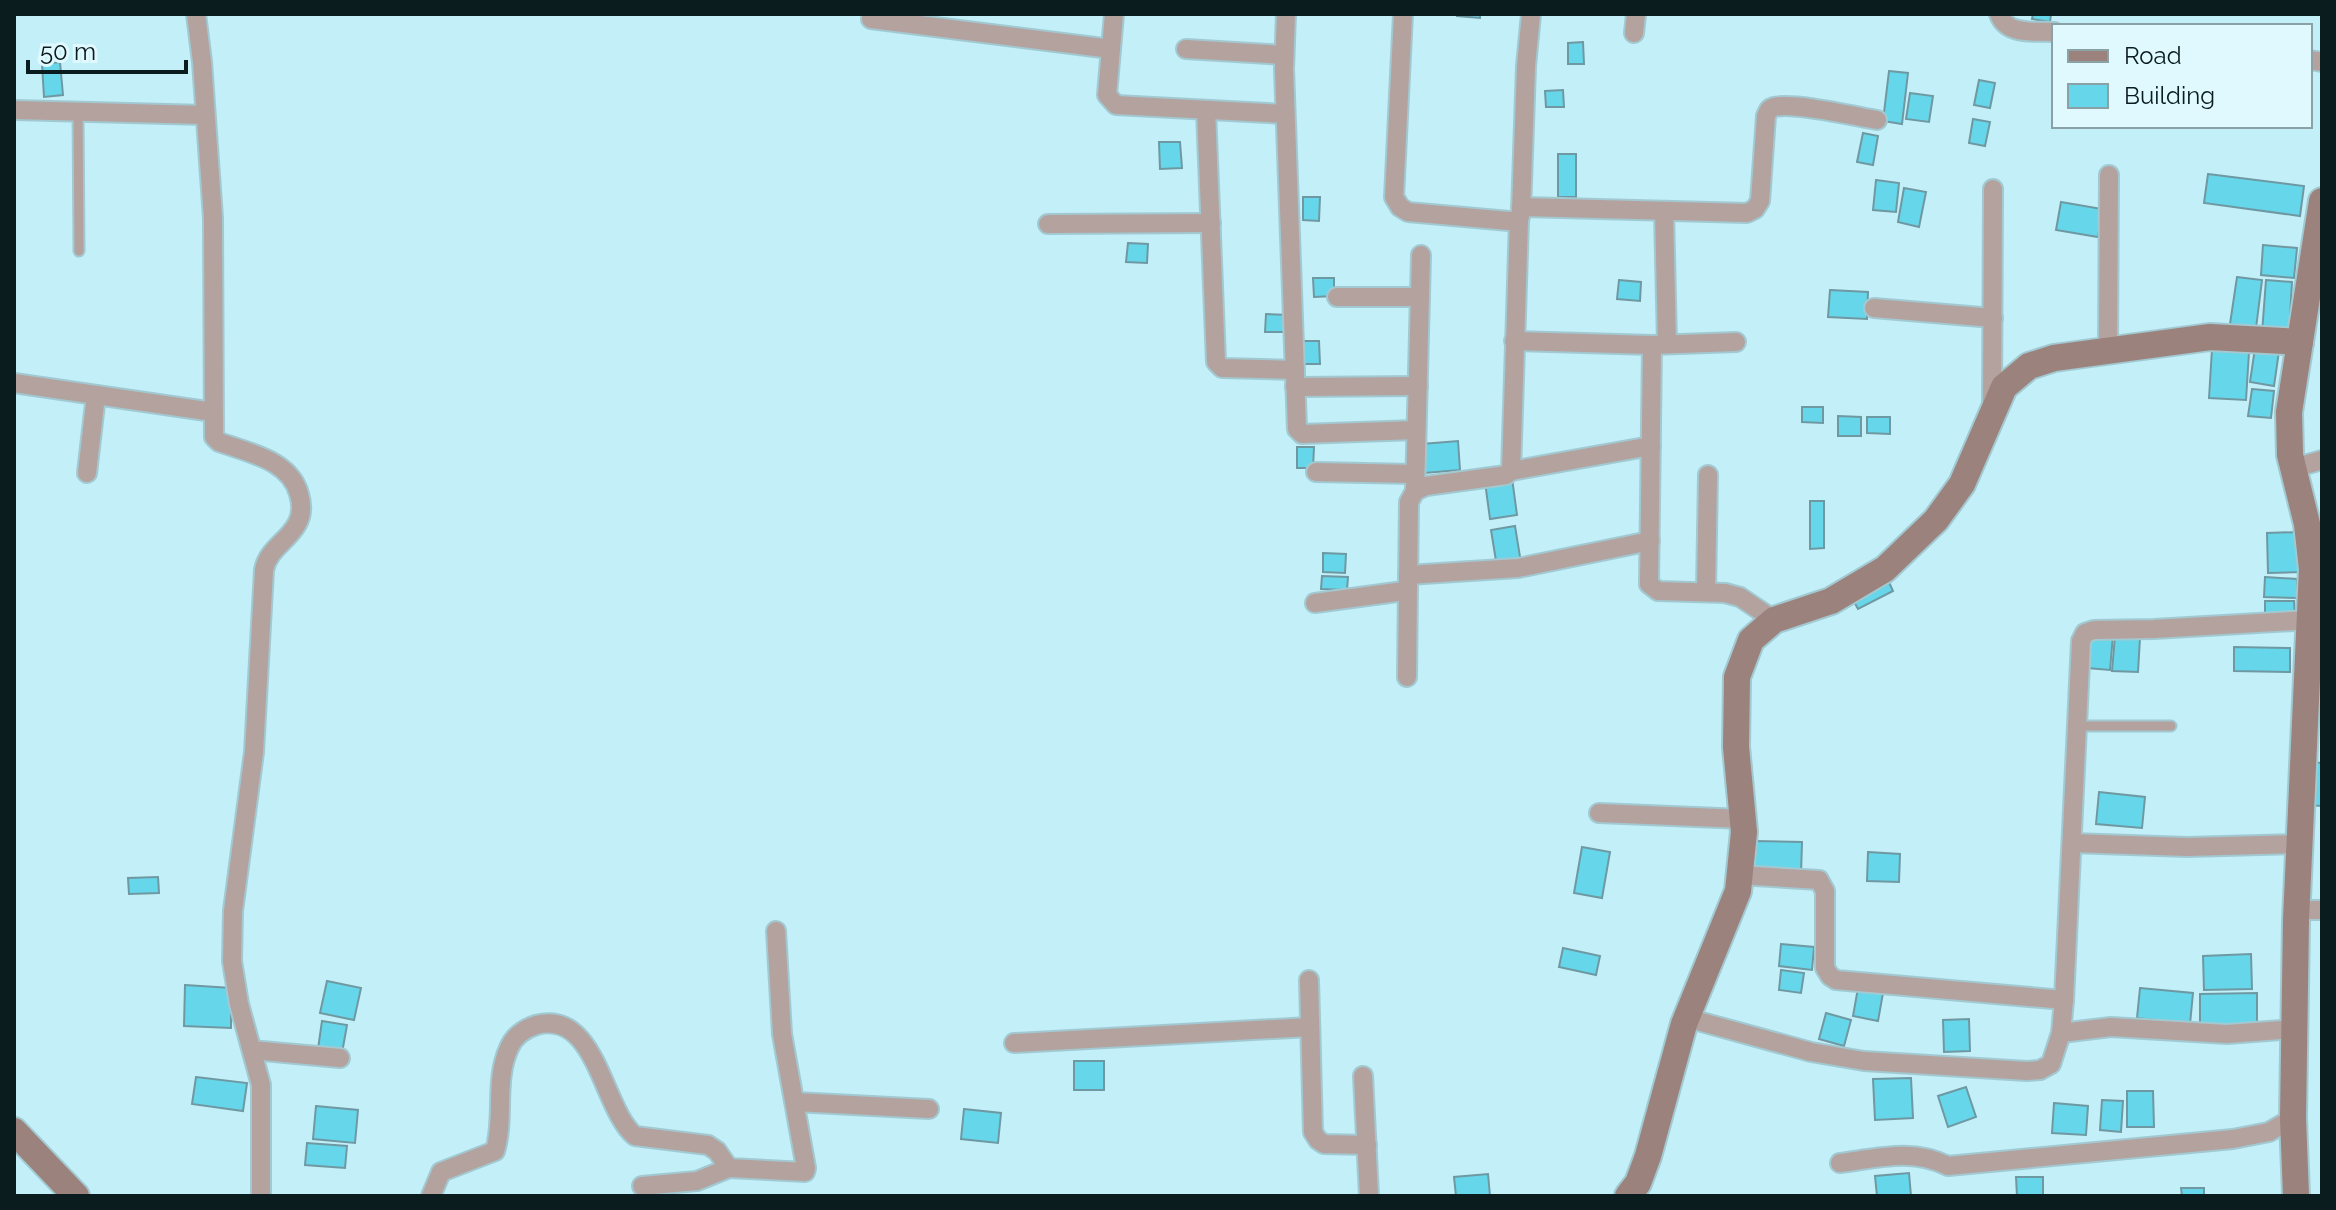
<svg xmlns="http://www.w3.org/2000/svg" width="2336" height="1210" font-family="Raleway,sans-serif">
  <rect width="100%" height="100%" fill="#c3eff8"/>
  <g fill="#66d7eb" stroke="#6f99a2" stroke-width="2">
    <polygon points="1457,14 1480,14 1480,18 1457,16"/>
    <polygon points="2033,14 2051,14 2050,22 2032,19"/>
    <polygon points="1583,42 1584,64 1568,64 1568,43"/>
    <polygon points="60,62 63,95 44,97 42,64"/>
    <polygon points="1889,71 1908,73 1902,124 1883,121"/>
    <polygon points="1979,80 1995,83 1990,108 1974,105"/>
    <polygon points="1563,90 1564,107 1546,107 1545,91"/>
    <polygon points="1910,93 1933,96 1929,122 1906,119"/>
    <polygon points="1973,119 1990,122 1985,146 1969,143"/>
    <polygon points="1863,133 1878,136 1873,165 1857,162"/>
    <polygon points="1159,142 1180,142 1182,168 1160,169"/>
    <rect x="1558" y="154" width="18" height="43"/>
    <polygon points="2208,174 2304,186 2300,216 2204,203"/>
    <polygon points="1876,180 1899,183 1896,212 1873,210"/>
    <polygon points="1904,188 1926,192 1919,227 1898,222"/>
    <polygon points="1303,197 1320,197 1319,221 1303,220"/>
    <polygon points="2061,202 2102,209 2098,237 2056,230"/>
    <polygon points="1128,243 1148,244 1147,263 1126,262"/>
    <polygon points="2263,245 2297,248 2294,278 2261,275"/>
    <polygon points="2237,277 2262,280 2256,328 2230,324"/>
    <polygon points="1313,278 1334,278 1334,296 1314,297"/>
    <polygon points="1619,280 1641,282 1640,301 1617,299"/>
    <polygon points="2266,280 2292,282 2289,335 2262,333"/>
    <polygon points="1830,290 1868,292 1867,319 1828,317"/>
    <polygon points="1266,314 1289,315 1289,332 1265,332"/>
    <polygon points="1303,341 1319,341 1320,364 1303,364"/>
    <polygon points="2255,348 2279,351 2274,386 2250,382"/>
    <polygon points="2212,349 2249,352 2246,400 2209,398"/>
    <polygon points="2252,389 2274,391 2271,418 2248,416"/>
    <polygon points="1802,407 1823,407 1823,423 1802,422"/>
    <polygon points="1838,416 1861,417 1861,436 1838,436"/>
    <polygon points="1867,417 1890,417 1890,434 1867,433"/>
    <polygon points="1458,441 1460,470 1424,473 1422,444"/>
    <polygon points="1297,447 1314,447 1313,468 1297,468"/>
    <polygon points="1512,478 1517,515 1490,519 1485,482"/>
    <polygon points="1810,501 1824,501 1824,548 1810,549"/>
    <polygon points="1515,526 1521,563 1497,567 1491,530"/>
    <polygon points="2300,532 2301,572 2268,573 2267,533"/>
    <polygon points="1323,553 1346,554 1345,573 1323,572"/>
    <polygon points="1322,576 1348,577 1347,590 1321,589"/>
    <polygon points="2265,577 2297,579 2297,598 2264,597"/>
    <polygon points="1888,580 1893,591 1858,609 1852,598"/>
    <polygon points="2265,601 2294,601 2295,617 2265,618"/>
    <polygon points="2090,633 2113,635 2110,670 2087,668"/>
    <polygon points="2115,636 2140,638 2138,672 2112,671"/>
    <polygon points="2234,647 2290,648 2290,672 2234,671"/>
    <polygon points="2307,762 2322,763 2322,806 2305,805"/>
    <polygon points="2099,792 2145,797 2142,828 2096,824"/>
    <polygon points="1754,841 1802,842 1801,874 1754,873"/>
    <polygon points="1582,847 1610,852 1602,898 1574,893"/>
    <polygon points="1868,852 1900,854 1899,882 1867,881"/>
    <polygon points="158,877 159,893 129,894 128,878"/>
    <polygon points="1781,944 1814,947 1812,970 1779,966"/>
    <polygon points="1563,948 1600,956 1596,975 1559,967"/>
    <polygon points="2251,954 2252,989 2204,990 2203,956"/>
    <polygon points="1781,970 1804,973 1801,993 1779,990"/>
    <polygon points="327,981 361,988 354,1020 320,1013"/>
    <polygon points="185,985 231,988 231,1028 184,1026"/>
    <polygon points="1858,988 1883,993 1878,1021 1853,1016"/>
    <polygon points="2140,988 2193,993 2190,1024 2137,1018"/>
    <polygon points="2257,993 2257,1025 2200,1026 2200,994"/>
    <polygon points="1826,1013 1851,1020 1844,1046 1819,1039"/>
    <polygon points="1969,1019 1970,1051 1944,1052 1943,1020"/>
    <polygon points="322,1021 347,1025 342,1053 318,1049"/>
    <rect x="1074" y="1061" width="30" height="29"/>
    <polygon points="196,1077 247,1083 243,1111 192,1104"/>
    <polygon points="1911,1078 1913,1118 1875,1120 1873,1079"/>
    <polygon points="1966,1087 1976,1117 1948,1127 1938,1096"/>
    <polygon points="2127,1091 2153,1091 2154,1127 2127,1127"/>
    <polygon points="2102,1100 2123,1101 2121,1132 2100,1130"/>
    <polygon points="2054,1103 2088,1106 2086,1135 2052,1133"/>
    <polygon points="316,1106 358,1110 355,1143 313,1139"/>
    <polygon points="964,1109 1001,1113 998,1143 961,1139"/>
    <polygon points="307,1143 347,1146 345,1168 305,1165"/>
    <polygon points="1909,1173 1911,1196 1877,1196 1875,1176"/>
    <polygon points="1488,1174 1490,1196 1456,1196 1454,1177"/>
    <polygon points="2016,1177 2043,1177 2043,1196 2017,1196"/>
    <polygon points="2181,1188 2204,1188 2204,1196 2182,1196"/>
  </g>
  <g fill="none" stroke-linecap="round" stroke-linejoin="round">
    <g stroke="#a2c9d1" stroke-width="13">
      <g id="lane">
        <polyline points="78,112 79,251"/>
        <polyline points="2077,726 2171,726"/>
      </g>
    </g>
    <g stroke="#a2c9d1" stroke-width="22">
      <g id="street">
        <path d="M 196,14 L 202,62 L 213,218 L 214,437 L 219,442 C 249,453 290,460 299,494 C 302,504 302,515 297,524 C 287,542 268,549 264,570 L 254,752 L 233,911 L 232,961 L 239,1004 L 261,1085 L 261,1196"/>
        <polyline points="1114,14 1107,95 1116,105 1285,114"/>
        <polyline points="1286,14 1284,69 1297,429 1302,434 1416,430"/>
        <polyline points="1403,14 1394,197 1400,207 1408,212 1509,221 1519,220 1521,212 1526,66 1531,14"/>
        <path d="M 1999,14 C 2007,36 2034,31 2054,32"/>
        <polyline points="871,19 1111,49"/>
        <polyline points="1634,33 1636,14"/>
        <polyline points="1186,49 1284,55"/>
        <polyline points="2310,60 2322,62"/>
        <polyline points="14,110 205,115"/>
        <polyline points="1206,110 1216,362 1222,368 1295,370"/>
        <path d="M 1521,207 L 1747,213 L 1755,209 L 1760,201 L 1766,116 C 1769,110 1768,109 1774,107 C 1794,102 1854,116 1877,120"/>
        <polyline points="1664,211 1667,344"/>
        <polyline points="1048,224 1211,223"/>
        <polyline points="1337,297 1420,297"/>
        <polyline points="1874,308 1993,318"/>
        <polyline points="1514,341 1652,345 1736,342"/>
        <polyline points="1652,345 1649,584 1658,591 1725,593 1740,597 1774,620"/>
        <polyline points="2108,350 2109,175"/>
        <polyline points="14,383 213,412"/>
        <polyline points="1295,387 1418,386"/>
        <polyline points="1992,406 1993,189"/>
        <polyline points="2294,468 2322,460"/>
        <polyline points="1511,471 1651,446"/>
        <polyline points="1316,472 1415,474"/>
        <polyline points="87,473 96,395"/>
        <polyline points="1415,491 1421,255"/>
        <polyline points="1408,575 1518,568 1650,541"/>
        <polyline points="1706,591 1708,475"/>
        <polyline points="1315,603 1404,591 1408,586 1409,502 1415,491 1426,486 1506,475 1511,471 1519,220"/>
        <polyline points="1407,677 1408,586"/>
        <polyline points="1599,813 1743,819"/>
        <polyline points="2072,843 2187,847 2298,844"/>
        <polyline points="1739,875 1819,880 1825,891 1825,968 1830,976 1836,980 2064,1000"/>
        <polyline points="2296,910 2322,910"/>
        <polyline points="1309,980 1313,1132 1318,1140 1324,1144 1367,1145"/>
        <polyline points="1687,1018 1811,1052 1864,1061 2027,1071 2040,1070 2051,1064 2061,1033 2064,1000 2081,641 2085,633 2094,630 2154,629 2310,620"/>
        <polyline points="2061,1033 2111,1027 2227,1034 2294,1029"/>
        <polyline points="1014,1043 1310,1027"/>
        <polyline points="252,1050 340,1058"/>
        <polyline points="1363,1076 1369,1196"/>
        <polyline points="795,1102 929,1109"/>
        <path d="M 1840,1163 C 1878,1158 1913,1148 1948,1166 L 2233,1139 L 2269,1132 L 2293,1118"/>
        <polyline points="642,1186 697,1181 729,1168"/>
        <path d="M 431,1196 L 441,1172 L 495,1151 C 505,1118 494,1081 509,1048 C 514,1036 524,1029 536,1025 C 597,1009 602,1109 635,1136 L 708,1145 L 717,1151 L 729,1168 L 805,1172 L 806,1168 L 782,1034 L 776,931"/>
      </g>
    </g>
    <g stroke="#a2c9d1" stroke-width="30">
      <g id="secondary">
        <polyline points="14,1131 76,1196"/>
        <polyline points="1628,1196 1638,1183 1648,1156 1684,1024 1738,891 1744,832 1736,747 1737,677 1751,640 1774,620 1831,601 1885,569 1936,520 1962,484 2004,387 2029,366 2054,358 2210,337 2300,342"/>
        <polyline points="2296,1196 2293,1118 2296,920 2312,569 2307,524 2290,455 2289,412 2322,201"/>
      </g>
    </g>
    <use href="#lane" stroke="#b4a29f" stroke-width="9"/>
    <use href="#street" stroke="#b4a29f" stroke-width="18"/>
    <use href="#secondary" stroke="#9b827c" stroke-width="26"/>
  </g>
  <rect width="2336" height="1210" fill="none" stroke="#0b1c1f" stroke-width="32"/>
  <rect x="2052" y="24" width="260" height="104" fill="#dff9fe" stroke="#8aa1a5" stroke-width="2"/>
  <rect x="2068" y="50" width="40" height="12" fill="#9b827c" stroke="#8aa1a5" stroke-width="2"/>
  <text x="2124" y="64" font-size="24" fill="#0b1c1f">Road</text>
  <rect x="2068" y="84" width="40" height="24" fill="#66d7eb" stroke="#8aa1a5" stroke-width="2"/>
  <text x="2124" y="104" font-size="24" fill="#0b1c1f">Building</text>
  <path d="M28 60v12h158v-12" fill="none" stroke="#0b1c1f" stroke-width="4"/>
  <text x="40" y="60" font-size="24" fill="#0b1c1f" stroke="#dff9fe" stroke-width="6" paint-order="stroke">50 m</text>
</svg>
